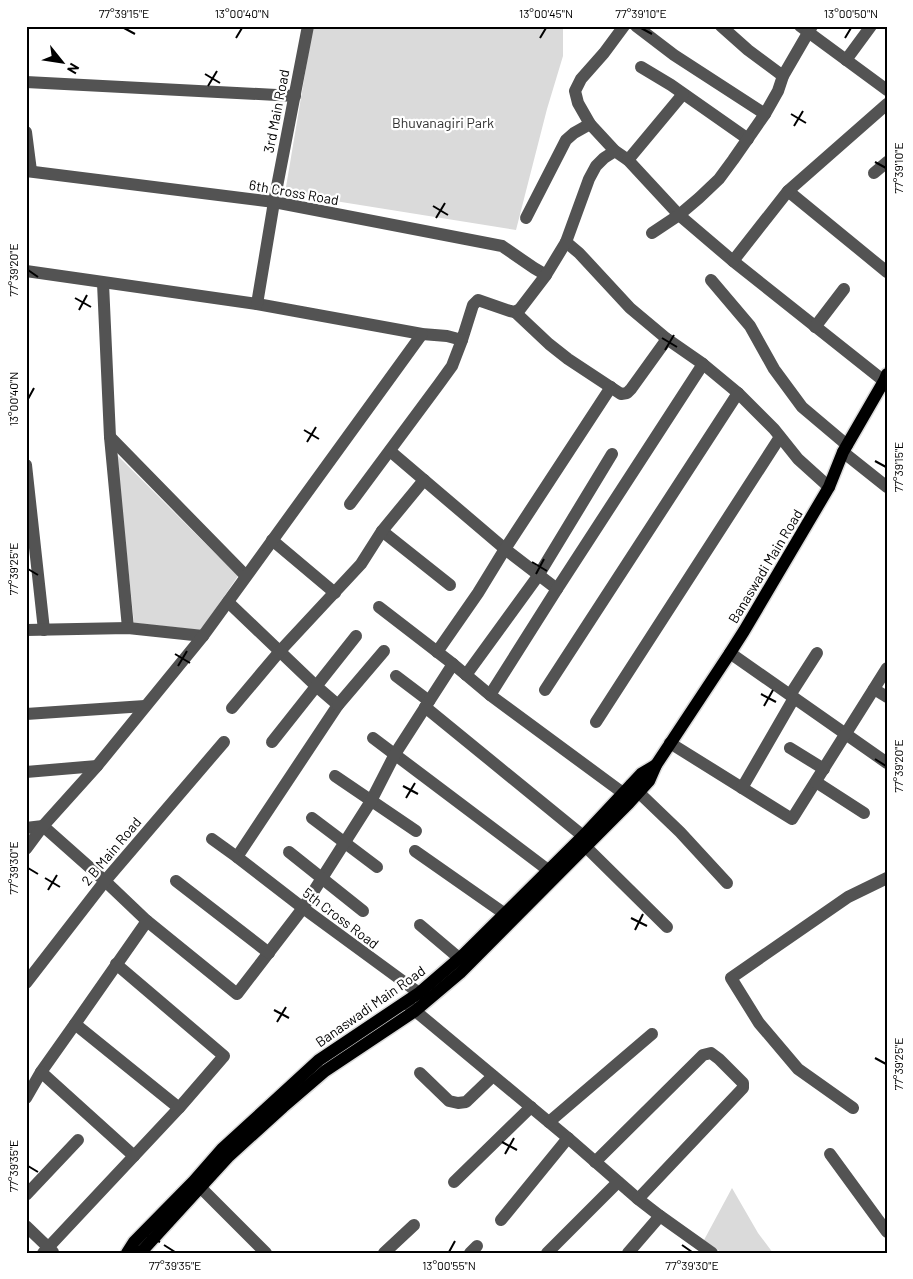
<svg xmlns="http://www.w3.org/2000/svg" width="913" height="1279" font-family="Barlow,sans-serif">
  <rect width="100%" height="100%" fill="#fff"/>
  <g fill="#dadada">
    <polygon points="313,26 563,26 563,56 547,109 516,230 285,193"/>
    <polygon points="116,454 238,576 201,630 134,623"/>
    <polygon points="732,1188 758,1233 773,1253 722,1253 704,1240"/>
  </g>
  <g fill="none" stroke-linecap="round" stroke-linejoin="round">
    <g stroke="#dbdbdb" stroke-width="15">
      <g id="major">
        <polyline points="127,1253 134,1242 194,1181 222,1149 319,1060 419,993 463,955 583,836 641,774 656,765"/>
        <polyline points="138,1253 143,1250 229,1156 283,1107 325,1071 415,1011 460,973 629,803 649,781 656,765 730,653 744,631 829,487 843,452 884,381 887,374"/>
      </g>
    </g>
    <g stroke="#535353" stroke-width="12">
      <polyline points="624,26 604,53 581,79 575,91 578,103 590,124 615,151 628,160 679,215 733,261 884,381"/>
      <polyline points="636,26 674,55 765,114"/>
      <polyline points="721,26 748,50 783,76"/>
      <polyline points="800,26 887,90"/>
      <polyline points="846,60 871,26"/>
      <polyline points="641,67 671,85 748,139"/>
      <polyline points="26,82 295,96"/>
      <polyline points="26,132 31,171"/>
      <polyline points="628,160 683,94"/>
      <polyline points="26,171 274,202 502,246 534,268 546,275"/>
      <polyline points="874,173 887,162"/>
      <polyline points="788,191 887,272"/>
      <polyline points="526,218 566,140 574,133 590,124"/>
      <polyline points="652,233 679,215 699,198 719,179 733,160 765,114 778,91 783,76 812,26"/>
      <polyline points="566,242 579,253 630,308 667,339 703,364 738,393 774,429 798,459 829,487"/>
      <polyline points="733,261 788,191 887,104"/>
      <polyline points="26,271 257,304 422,334 447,336 462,340 473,305 478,300 510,311 515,312 520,309 546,275 566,242 589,179 596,166 604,158 615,151"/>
      <polyline points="711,280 750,326 774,369 802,407 847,445"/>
      <polyline points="103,283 110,437 128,628"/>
      <polyline points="257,304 274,202 308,26"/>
      <polyline points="515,312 549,344 568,359 621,394 627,393 631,389 667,339"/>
      <polyline points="815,327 844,289"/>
      <polyline points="110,437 246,576"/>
      <polyline points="390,451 505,549 557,589"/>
      <polyline points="843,452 887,487"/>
      <polyline points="26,465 44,630"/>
      <polyline points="350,504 439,384 452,366 462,340"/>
      <polyline points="382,531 450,585"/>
      <polyline points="272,540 335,593"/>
      <polyline points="228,602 316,686 338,705 237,857"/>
      <polyline points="379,607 453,664"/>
      <polyline points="26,630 128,628 203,636"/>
      <polyline points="437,652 478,593 505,549 611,387"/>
      <polyline points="730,653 887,763"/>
      <polyline points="466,675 538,576 612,454"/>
      <polyline points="396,676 429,701"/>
      <polyline points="874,689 887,697"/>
      <polyline points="545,690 738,393"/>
      <polyline points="490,695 557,589 703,364"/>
      <polyline points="790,695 817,653"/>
      <polyline points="338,705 384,651"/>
      <polyline points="425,707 583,836"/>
      <polyline points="232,708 280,651 361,564 382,531 424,480"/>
      <polyline points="26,714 145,706"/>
      <polyline points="596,722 780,437"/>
      <polyline points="373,738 548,870"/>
      <polyline points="272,742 356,636"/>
      <polyline points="670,743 792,819 887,668"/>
      <polyline points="790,748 824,769"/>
      <polyline points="26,772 97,766"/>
      <polyline points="335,776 416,831"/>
      <polyline points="816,782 864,813"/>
      <polyline points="631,785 680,832 727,883"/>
      <polyline points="742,788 794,698"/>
      <polyline points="312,818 377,867"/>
      <polyline points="26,828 43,826 105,881 147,921 237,994 303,908 371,801 395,754 453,664 490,695 623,793"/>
      <polyline points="212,839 237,857 303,908 419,993 428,997"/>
      <polyline points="586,847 667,927"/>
      <polyline points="26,849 43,826 97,766 203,636 422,334"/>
      <polyline points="415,851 505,914"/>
      <polyline points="289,852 363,911"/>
      <polyline points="176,881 269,953"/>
      <polyline points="420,925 459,958"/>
      <polyline points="26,983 105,881 224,742"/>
      <polyline points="407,1004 568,1138 638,1199 660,1216 712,1253"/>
      <polyline points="75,1024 179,1108"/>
      <polyline points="41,1072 75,1024 147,921"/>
      <polyline points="420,1073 449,1101 458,1103 466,1102 493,1076"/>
      <polyline points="26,1098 41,1072 134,1156"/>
      <polyline points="853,1108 798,1069 759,1023 731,978 848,897 887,878"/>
      <polyline points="549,1122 652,1034"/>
      <polyline points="830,1154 887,1232"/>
      <polyline points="595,1162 703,1055 711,1053 719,1059 743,1083 743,1088 638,1199"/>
      <polyline points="454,1182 531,1107"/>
      <polyline points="200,1187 266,1253"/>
      <polyline points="26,1195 78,1140"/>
      <polyline points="501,1220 568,1138"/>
      <polyline points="26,1226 53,1252"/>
      <polyline points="43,1253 179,1108 224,1056 116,964"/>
      <polyline points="384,1253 414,1225"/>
      <polyline points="470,1253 477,1246"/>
      <polyline points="547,1253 618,1182"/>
      <polyline points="628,1253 660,1216"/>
    </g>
    <use href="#major" stroke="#000" stroke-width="12"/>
  </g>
  <path fill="none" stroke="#000" stroke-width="2" d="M 124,28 L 135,34M 641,28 L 652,34M 236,38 L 242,28M 540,38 L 546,28M 845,38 L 851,28M 205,74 L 220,83M 208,86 L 217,71M 791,114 L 806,123M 794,126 L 803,111M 875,162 L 886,168M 433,206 L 448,215M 436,218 L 445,203M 28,270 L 38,277M 75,298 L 91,307M 79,310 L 87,295M 662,338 L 677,347M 665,350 L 674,335M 28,399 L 34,388M 304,430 L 319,439M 307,442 L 316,427M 875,461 L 886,467M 532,562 L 547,571M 28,569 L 38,575M 536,574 L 544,559M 175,654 L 190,663M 178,666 L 187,651M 761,694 L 776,702M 764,706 L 773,690M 875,759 L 886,766M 403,786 L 418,794M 406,798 L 415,783M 28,868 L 38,874M 45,878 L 60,887M 48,890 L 57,875M 631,918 L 647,926M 635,930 L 643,914M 274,1010 L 289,1018M 277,1022 L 286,1007M 875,1058 L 886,1064M 502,1142 L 517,1150M 505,1154 L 514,1138M 28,1166 L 38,1172M 144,1234 L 160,1242M 164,1245 L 175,1252M 682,1245 L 692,1252M 148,1246 L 156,1230M 449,1252 L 455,1241"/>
  <g text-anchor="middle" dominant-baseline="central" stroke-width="4.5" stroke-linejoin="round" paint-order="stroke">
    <g font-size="14" fill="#000" stroke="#fff">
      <text transform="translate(276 111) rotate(-79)">3rd Main Road</text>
      <text transform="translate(294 192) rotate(10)">6th Cross Road</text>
      <text transform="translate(765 566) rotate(-59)">Banaswadi Main Road</text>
      <text transform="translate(111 851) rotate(-50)">2 B Main Road</text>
      <text transform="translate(341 918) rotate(37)">5th Cross Road</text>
      <text transform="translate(370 1006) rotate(-35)">Banaswadi Main Road</text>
    </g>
    <g font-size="14" fill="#313131" stroke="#fff">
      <text x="443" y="122">Bhuvanagiri Park</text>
    </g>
  </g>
  <rect width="913" height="1279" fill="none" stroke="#ffffff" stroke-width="55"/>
  <g transform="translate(62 62) rotate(120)" stroke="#ffffff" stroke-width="4" paint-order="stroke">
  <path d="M0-4L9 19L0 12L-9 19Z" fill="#000000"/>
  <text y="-8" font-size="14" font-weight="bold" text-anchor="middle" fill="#000000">N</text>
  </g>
  <rect x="28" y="28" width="858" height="1224" fill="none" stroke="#000" stroke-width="2"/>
  <g font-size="12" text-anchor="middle" fill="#000">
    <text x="124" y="18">77°39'15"E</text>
    <text x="242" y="18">13°00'40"N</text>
    <text x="546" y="18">13°00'45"N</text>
    <text x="641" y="18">77°39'10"E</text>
    <text x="851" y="18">13°00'50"N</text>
    <text transform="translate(899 168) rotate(-90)" y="4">77°39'10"E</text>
    <text transform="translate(14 270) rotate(-90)" y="4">77°39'20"E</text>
    <text transform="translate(14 399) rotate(-90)" y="4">13°00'40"N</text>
    <text transform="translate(899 467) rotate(-90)" y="4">77°39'15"E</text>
    <text transform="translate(14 569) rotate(-90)" y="4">77°39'25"E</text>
    <text transform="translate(899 766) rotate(-90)" y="4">77°39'20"E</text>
    <text transform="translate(14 868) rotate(-90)" y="4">77°39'30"E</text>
    <text transform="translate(899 1064) rotate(-90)" y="4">77°39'25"E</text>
    <text transform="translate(14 1166) rotate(-90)" y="4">77°39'35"E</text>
    <text x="175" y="1270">77°39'35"E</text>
    <text x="449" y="1270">13°00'55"N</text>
    <text x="692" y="1270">77°39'30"E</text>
  </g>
</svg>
